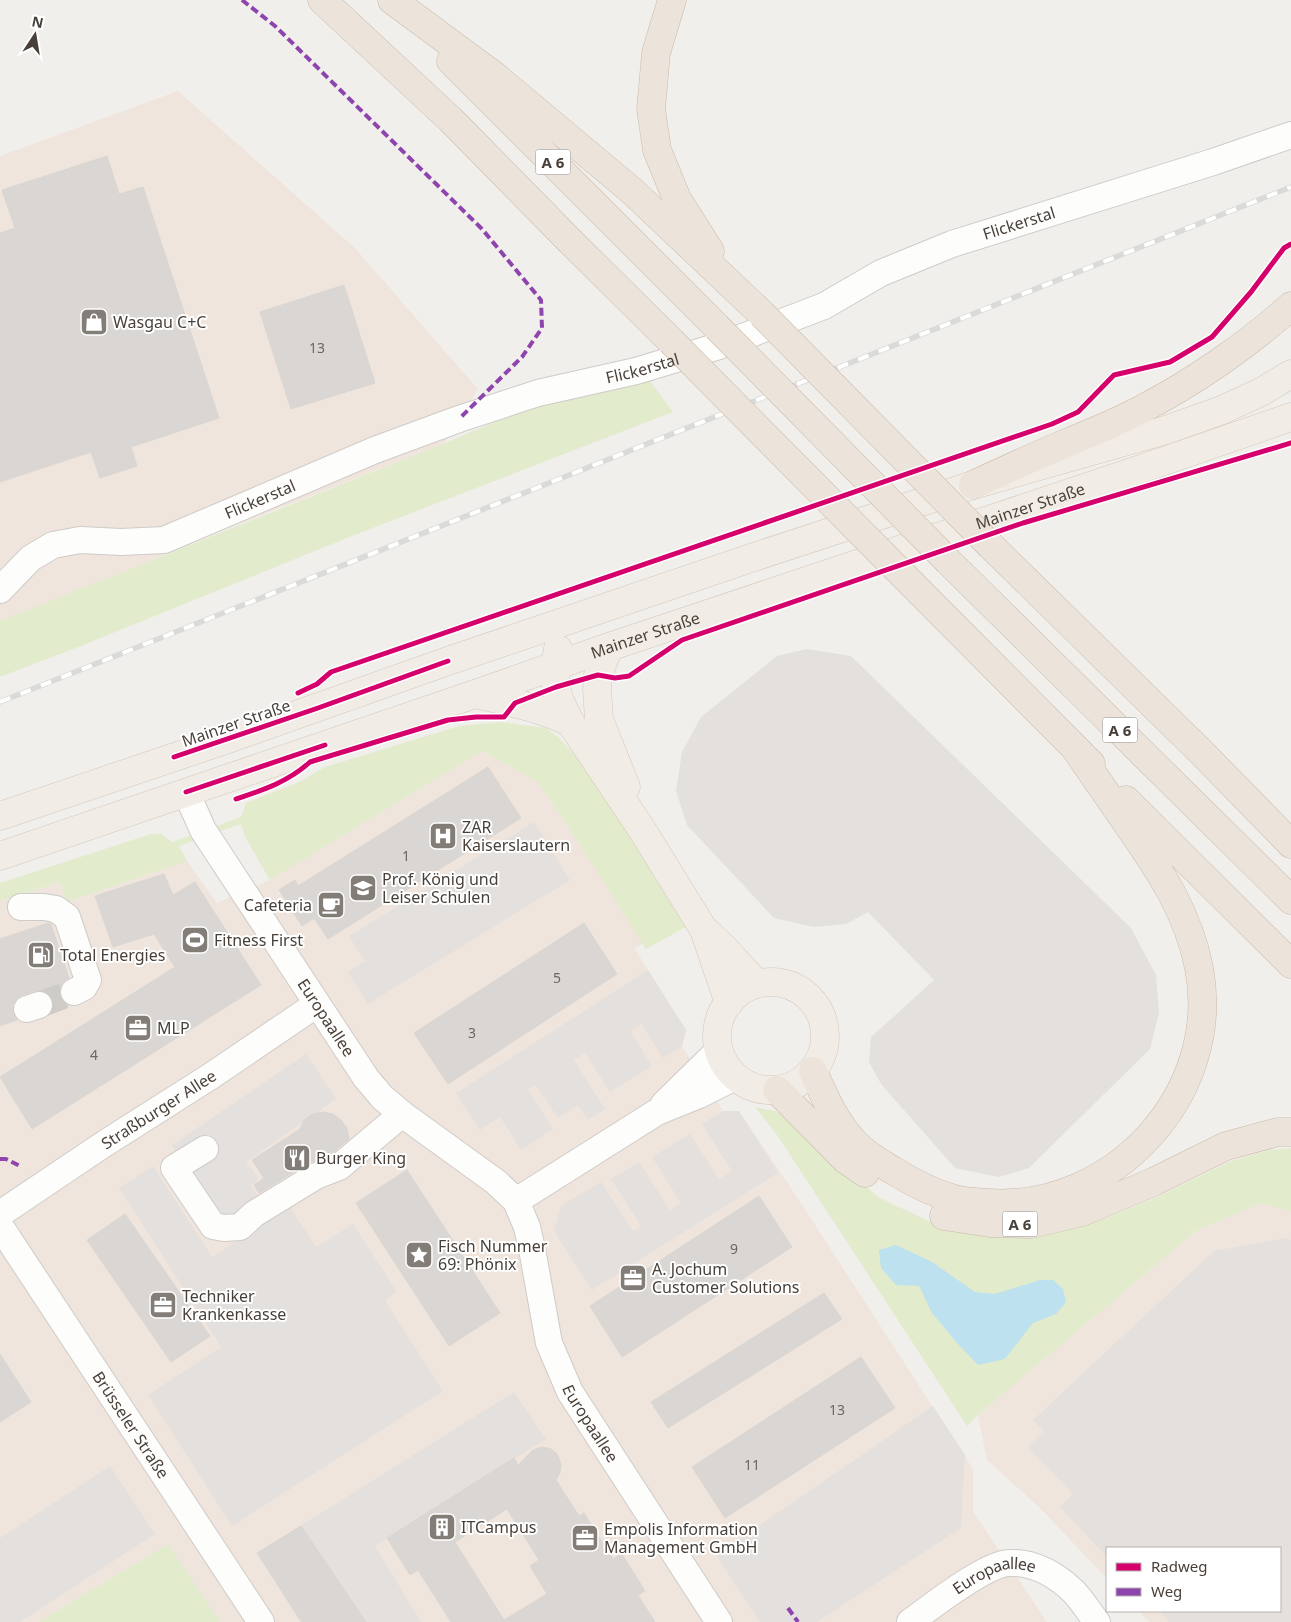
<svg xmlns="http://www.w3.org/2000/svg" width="1291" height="1622" font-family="'Noto Sans',sans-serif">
  <rect width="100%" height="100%" fill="#f1efec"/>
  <g fill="#f0e5dc">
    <polygon points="178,91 355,248 478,389 445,443 219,532 0,623 0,156"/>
    <polygon points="482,751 538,782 569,828 643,943 635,949 686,1030 682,1046 723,1111 739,1111 799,1200 973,1469 973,1511 1047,1622 220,1622 168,1544 38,1622 0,1622 0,901 60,882 67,902 187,861 217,903 270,880"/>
    <polygon points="1261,1203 1291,1212 1291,1622 1149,1622 1138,1611 1280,1611 1280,1548 1107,1548 1107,1579 1041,1509 987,1460 978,1415 1196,1231"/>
  </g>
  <g fill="#e3ebcd">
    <polygon points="647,377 673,412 352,536 76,648 0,677 0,621 445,443 528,408"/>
    <polygon points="500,722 546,728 558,737 583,764 622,820 686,927 646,949 569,828 538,782 482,751 270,880 245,837 241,824 179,846 187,861 67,902 60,882 0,901 0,883 151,834 162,834 172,842 241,817 246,803 299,782 325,767 459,726"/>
    <polygon points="755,1107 775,1111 795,1122 878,1197 935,1224 1039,1235 1101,1220 1159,1196 1231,1161 1269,1150 1291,1148 1291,1212 1261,1203 1196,1231 978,1415 967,1426 777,1135"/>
    <polygon points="168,1544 220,1622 38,1622"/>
  </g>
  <g fill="#e3e0dd">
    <polygon points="807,649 851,656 1131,928 1156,975 1159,1012 1150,1049 1029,1168 999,1177 955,1168 881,1084 869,1062 871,1037 934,980 868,912 846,924 814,927 774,918 687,825 676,791 682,752 701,717 777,656"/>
    <polygon points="534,822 570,880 368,1004 348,972 365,961 349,936"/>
    <polygon points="648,970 686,1030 682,1046 663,1058 641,1024 630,1031 652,1066 610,1092 585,1053 574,1060 605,1109 588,1120 578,1105 558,1118 536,1085 528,1090 553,1129 521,1150 500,1117 480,1130 456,1093"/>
    <polygon points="306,1054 336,1099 246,1162 259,1179 251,1185 263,1205 233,1224 216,1218 172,1145"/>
    <polygon points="723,1111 739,1111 778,1173 592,1290 554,1231 561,1206 601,1182 633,1231 641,1226 611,1179 639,1162 670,1210 681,1203 652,1157 690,1134 719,1179 732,1171 702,1124"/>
    <polygon points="153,1166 212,1257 290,1207 316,1247 353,1224 397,1292 385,1301 443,1391 232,1526 148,1395 221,1347 119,1188"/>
    <polygon points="1286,1238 1291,1240 1291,1622 1169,1622 1159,1611 1280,1611 1280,1548 1107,1548 1107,1557 1060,1507 1073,1494 1028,1447 1044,1431 1033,1420 1214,1251"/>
    <polygon points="514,1392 546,1439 375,1546 421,1622 300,1622 257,1553"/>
    <polygon points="933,1406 965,1455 961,1528 817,1622 760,1622 716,1555"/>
    <polygon points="110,1466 155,1534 20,1622 0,1622 0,1538"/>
  </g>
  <polygon fill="#bde1ee" points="896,1245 932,1262 975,1292 995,1294 1040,1280 1053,1280 1063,1289 1066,1302 1056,1314 1033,1323 1005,1359 978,1365 957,1343 932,1313 919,1286 896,1285 881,1268 879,1250"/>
  <g fill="#dad6d3" stroke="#d9d6d2" fill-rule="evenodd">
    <polygon points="107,156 119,194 143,187 219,418 131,447 137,466 100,478 91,452 0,482 0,233 15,228 2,190"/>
    <polygon points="344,285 375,383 291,409 260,312"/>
    <polygon points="488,767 521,818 328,939 314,918 302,926 279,890 295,880 298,886"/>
    <polygon points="164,874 173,895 195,882 261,985 32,1129 0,1077 175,967 154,934 113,947 95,896"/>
    <polygon points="48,923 51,924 69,978 62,983 59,992 61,999 65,1004 69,1006 52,1011 54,1008 53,1001 49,994 42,990 34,991 22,995 16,999 12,1006 13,1013 17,1020 0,1026 0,939"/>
    <polygon points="584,923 617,974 448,1084 414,1033"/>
    <polygon points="323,1112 333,1114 341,1120 347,1128 349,1139 331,1154 308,1163 259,1193 254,1185 264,1178 252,1160 300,1129 304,1120 313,1114"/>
    <polygon points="407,1170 500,1313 449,1346 356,1203"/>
    <polygon points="759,1196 792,1247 622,1357 590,1306"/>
    <polygon points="125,1214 210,1336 171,1362 87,1240"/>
    <polygon points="824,1293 842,1319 668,1428 651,1402"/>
    <polygon points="0,1354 31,1402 0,1422"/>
    <polygon points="861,1357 895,1408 725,1518 692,1467"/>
    <path d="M 542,1447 L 551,1449 L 557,1454 L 561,1464 L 560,1473 L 556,1480 L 579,1516 L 584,1513 L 613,1559 L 622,1554 L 645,1591 L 638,1595 L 655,1622 L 451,1622 L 418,1570 L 410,1575 L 387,1538 L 514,1458 L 518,1465 L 533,1450 ZM 507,1509 L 539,1560 L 530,1566 L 547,1594 L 504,1620 L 455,1542 Z"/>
    <polygon points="301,1526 366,1622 302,1622 257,1553"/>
  </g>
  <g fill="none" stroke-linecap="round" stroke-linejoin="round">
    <polyline stroke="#cfccc8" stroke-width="26" stroke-dasharray="26 13" stroke-linecap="butt" points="39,1005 74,992"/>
    <g stroke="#cecbc8" stroke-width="28">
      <g id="minor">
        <path id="s1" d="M 0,590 L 31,558 L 53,545 L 80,540 L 121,542 L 164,540 L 375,450 L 459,419 L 538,393 L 636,371 L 719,346 L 824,306 L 881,273 L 952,244 L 1213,162 L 1291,135"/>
        <path id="s2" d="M 186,792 L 203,830 L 366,1078 L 382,1097 L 402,1114 L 496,1182 L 516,1201 L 527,1227 L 532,1249 L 549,1343 L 570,1392 L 719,1622"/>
        <polyline points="21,907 44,907 56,909 67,917 88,980 84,987 74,992"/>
        <polyline points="27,1009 39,1005"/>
        <polyline points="664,1104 719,1050"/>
        <polyline points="205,1149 174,1168 213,1226 224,1228 240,1227 254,1214 316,1176 339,1167 402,1114"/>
        <polyline points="516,1201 657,1112 699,1095 735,1077"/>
        <path id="s3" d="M 0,1214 L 104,1144 L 211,1076 L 317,1004"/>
        <path id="s4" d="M 0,1226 L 261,1622"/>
        <path id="s5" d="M 910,1622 C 931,1607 985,1564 1009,1563 C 1034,1562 1055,1574 1073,1591 C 1082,1600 1089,1612 1097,1622"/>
      </g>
    </g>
    <g stroke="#d3c8ba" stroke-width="29">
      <g id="major">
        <polyline points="609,647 598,675 597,690 599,719 626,787"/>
        <polyline points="558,649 555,666 556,687 559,699 570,722 641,828 704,930 729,1003"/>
        <path d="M 475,694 C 507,701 540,708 570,722"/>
        <polyline points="0,816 231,738 448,661 751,558 973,485 1166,430 1222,410 1261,392 1291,374"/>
        <path id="s6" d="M 0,856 L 475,694 L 609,647 L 1135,471 L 1291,417"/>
        <polyline points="708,933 724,948 757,984"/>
        <circle cx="771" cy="1036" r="54"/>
      </g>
    </g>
    <g stroke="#c9b9a8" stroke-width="29">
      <g id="highway">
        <polyline points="322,0 451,120 569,240 671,341"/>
        <polyline points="392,0 496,77 632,191 762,314"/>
        <polyline points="672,0 656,53 651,109 657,150 677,199 710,251"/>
        <polyline points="451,61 717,327"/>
        <path d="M 973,485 C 1003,471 1033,457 1064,444 C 1091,433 1118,422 1144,408 C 1194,382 1249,344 1291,306"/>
        <polyline points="991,546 1201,752 1291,844"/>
        <polyline points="948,561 1291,900"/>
        <polyline points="903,575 1091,764"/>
        <polyline points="1126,800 1291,964"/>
        <path d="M 813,1071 C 824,1096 836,1124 856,1144 C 866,1155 881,1163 894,1171 C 912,1182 931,1192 951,1198 C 963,1202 977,1202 989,1203 C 1114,1211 1223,1093 1199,968 C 1188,912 1160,871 1128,825 C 1111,800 1094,776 1077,751"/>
        <polyline points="777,1090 845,1159 865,1173"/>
        <polyline points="944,1216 990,1223 1031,1224 1082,1212 1153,1182 1226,1146 1278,1132 1291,1132"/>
      </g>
    </g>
    <use href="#minor" stroke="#fdfdfc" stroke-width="26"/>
    <use href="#major" stroke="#f1ece5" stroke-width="28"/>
    <use href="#highway" stroke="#ece4da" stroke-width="28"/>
    <g stroke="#dadad9" stroke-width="5.5">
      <polyline id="rail" points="0,702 1291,187"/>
    </g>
    <use href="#rail" stroke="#fff" stroke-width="4" stroke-dasharray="11" stroke-linecap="butt"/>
    <g stroke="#c9b9a8" stroke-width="29" stroke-linecap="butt">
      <g id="highway-bridge">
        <polyline points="762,314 991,546"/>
        <polyline points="717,327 948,561"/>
        <polyline points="671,341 903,575"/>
      </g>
    </g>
    <use href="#highway-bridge" stroke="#ece4da" stroke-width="28"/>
    <g stroke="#8e44ad" stroke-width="4" stroke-dasharray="8 4" stroke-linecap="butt">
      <polyline points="242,0 275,26 482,229 541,300 542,328 522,357 459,419"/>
      <polyline points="0,1159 6,1159 20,1166"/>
      <polyline points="788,1608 798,1622"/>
    </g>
    <g stroke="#fff" stroke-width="8">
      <g id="cycleway">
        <polyline points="298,693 317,684 331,672 1052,424 1078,412 1114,375 1170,362 1212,337 1251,292 1284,248 1291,244"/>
        <polyline points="174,757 318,708 448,661"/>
        <polyline points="186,792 325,745"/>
        <path d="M 236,799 C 263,790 288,782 310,762 L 448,720 L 476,717 L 504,717 L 515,703 L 556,687 L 598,675 L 615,678 L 629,676 L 682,640 L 1023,523 L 1291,443"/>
      </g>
    </g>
    <use href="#cycleway" stroke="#d6006c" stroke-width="5"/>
  </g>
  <defs>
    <g id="shop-square" transform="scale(1.4375)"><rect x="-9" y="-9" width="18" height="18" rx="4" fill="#837d77" stroke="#fff"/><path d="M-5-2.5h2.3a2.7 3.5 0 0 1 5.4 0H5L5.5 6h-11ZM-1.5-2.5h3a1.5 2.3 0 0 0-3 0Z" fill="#fff"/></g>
    <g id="hospital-square" transform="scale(1.4375)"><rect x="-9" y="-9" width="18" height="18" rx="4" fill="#837d77" stroke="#fff"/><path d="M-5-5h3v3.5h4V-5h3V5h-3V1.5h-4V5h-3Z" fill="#fff"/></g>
    <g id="school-square" transform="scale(1.4375)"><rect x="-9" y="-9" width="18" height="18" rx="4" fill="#837d77" stroke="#fff"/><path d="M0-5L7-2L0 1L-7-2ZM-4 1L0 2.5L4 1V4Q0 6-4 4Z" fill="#fff"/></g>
    <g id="cafe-square" transform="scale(1.4375)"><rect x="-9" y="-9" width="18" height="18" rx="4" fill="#837d77" stroke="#fff"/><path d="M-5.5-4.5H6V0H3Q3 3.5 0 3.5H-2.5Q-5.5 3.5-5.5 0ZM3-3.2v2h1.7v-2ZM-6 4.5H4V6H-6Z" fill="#fff"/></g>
    <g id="stadium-square" transform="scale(1.4375)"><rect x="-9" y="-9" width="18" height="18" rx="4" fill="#837d77" stroke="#fff"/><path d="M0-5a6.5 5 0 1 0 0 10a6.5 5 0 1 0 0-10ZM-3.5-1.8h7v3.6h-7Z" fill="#fff"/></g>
    <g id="fuel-square" transform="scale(1.4375)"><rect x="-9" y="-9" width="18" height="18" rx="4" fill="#837d77" stroke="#fff"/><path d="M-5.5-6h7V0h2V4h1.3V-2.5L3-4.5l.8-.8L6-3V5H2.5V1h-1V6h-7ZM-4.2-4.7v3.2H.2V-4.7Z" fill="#fff"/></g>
    <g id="office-square" transform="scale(1.4375)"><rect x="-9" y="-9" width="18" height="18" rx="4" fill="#837d77" stroke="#fff"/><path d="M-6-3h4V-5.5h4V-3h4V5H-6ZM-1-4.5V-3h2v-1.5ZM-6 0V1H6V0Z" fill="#fff"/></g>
    <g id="restaurant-square" transform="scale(1.4375)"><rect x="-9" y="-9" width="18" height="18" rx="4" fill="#837d77" stroke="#fff"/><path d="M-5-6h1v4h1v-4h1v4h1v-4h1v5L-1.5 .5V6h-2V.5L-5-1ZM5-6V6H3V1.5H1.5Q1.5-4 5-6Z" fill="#fff"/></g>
    <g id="sight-square" transform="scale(1.4375)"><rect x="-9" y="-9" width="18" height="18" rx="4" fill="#837d77" stroke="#fff"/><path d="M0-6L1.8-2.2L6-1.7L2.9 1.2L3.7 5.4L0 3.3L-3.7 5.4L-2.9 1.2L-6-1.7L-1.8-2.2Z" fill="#fff"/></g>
    <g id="building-square" transform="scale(1.4375)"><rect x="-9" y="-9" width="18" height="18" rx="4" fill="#837d77" stroke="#fff"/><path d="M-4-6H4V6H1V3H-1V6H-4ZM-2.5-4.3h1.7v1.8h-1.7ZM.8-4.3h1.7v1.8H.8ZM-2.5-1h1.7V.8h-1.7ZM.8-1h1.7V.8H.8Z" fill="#fff"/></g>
  </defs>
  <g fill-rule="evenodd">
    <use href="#shop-square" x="94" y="322"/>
    <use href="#hospital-square" x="443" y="836"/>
    <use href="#school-square" x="363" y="888"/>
    <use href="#cafe-square" x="331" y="905"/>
    <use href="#stadium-square" x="195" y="940"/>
    <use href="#fuel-square" x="41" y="955"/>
    <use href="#office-square" x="138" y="1028"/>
    <use href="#restaurant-square" x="297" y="1158"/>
    <use href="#sight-square" x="419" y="1255"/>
    <use href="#office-square" x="633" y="1278"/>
    <use href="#office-square" x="163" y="1305"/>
    <use href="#building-square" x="442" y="1527"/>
    <use href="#office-square" x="585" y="1538"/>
  </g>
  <g text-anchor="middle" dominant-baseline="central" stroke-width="4" stroke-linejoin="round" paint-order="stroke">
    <g font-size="14" fill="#6e6660">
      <text x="317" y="347">13</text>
      <text x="406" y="855">1</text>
      <text x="557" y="977">5</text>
      <text x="472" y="1032">3</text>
      <text x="94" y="1054">4</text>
      <text x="734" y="1248">9</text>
      <text x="837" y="1409">13</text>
      <text x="752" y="1464">11</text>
    </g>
    <g fill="#fff" stroke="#7f7974" stroke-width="1">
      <rect x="535.5" y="149.5" width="35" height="25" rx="4"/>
      <rect x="1102.5" y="717.5" width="35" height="25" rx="4"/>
      <rect x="1002.5" y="1211.5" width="35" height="25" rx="4"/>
    </g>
    <g font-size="15" font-weight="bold" fill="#483f38">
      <text x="553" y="162">A 6</text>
      <text x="1120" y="730">A 6</text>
      <text x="1020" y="1224">A 6</text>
    </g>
    <g font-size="16" fill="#483f38" stroke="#fff">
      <text stroke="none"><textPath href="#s1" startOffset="1096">Flickerstal</textPath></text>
      <text stroke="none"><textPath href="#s1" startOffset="691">Flickerstal</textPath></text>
      <text stroke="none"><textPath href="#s1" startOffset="286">Flickerstal</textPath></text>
      <text stroke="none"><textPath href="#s6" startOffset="1088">Mainzer Straße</textPath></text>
      <text stroke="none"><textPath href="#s6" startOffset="682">Mainzer Straße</textPath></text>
      <text transform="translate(236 723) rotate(-19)">Mainzer Straße</text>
      <text stroke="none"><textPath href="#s2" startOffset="266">Europaallee</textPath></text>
      <text stroke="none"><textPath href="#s3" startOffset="190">Straßburger Allee</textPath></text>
      <text stroke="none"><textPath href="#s2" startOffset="770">Europaallee</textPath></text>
      <text stroke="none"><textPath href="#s4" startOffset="238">Brüsseler Straße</textPath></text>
      <text stroke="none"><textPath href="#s5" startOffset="99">Europaallee</textPath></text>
    </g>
    <g font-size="16" fill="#483f38" stroke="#fff" text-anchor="start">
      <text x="113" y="322">Wasgau C+C</text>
      <text x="462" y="827">ZAR<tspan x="462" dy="18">Kaiserslautern</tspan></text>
      <text x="382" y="879">Prof. König und<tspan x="382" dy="18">Leiser Schulen</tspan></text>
      <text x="312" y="905" text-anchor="end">Cafeteria</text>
      <text x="214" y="940">Fitness First</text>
      <text x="60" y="955">Total Energies</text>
      <text x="157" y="1028">MLP</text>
      <text x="316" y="1158">Burger King</text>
      <text x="438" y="1246">Fisch Nummer<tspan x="438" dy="18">69: Phönix</tspan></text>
      <text x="652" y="1269">A. Jochum<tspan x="652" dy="18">Customer Solutions</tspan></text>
      <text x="182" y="1296">Techniker<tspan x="182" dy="18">Krankenkasse</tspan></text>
      <text x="461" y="1527">ITCampus</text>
      <text x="604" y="1529">Empolis Information<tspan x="604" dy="18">Management GmbH</tspan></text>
    </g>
  </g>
  <rect x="1106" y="1547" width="175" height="65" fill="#ffffff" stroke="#b6b2af"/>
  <rect x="1116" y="1563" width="25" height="8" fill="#d6006c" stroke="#b6b2af"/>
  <text x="1151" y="1572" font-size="15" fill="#483f38">Radweg</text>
  <rect x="1116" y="1588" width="25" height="8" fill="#8e44ad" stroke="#b6b2af"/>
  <text x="1151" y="1597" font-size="15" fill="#483f38">Weg</text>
  <g transform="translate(35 35) rotate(12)" stroke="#ffffff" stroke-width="4" paint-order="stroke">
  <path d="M0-4L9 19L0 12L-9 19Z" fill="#483f38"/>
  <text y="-8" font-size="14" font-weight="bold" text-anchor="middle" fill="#483f38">N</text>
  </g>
</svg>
